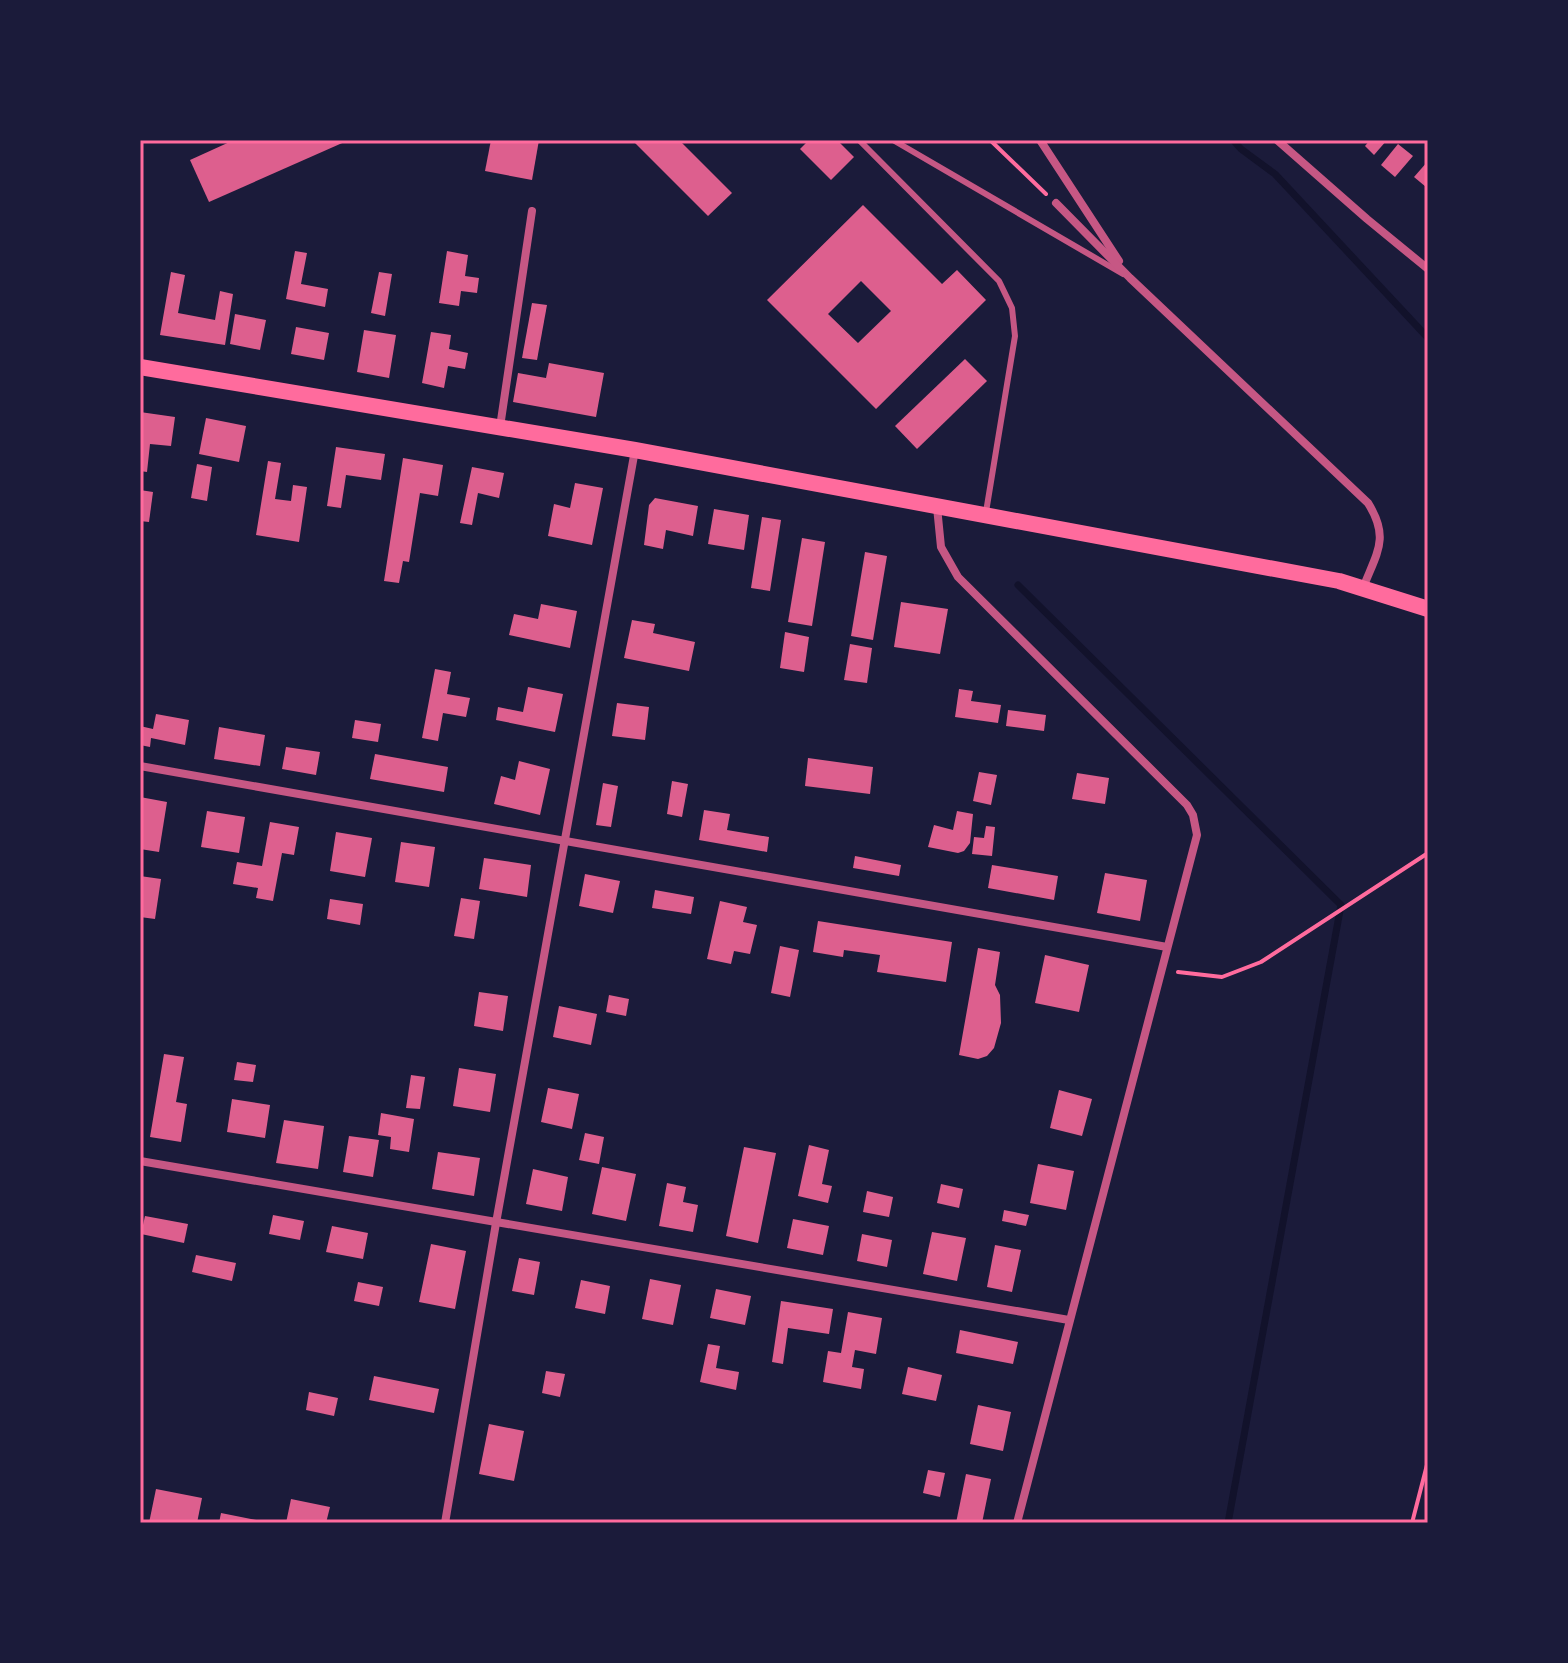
<svg xmlns="http://www.w3.org/2000/svg" width="1568" height="1663" font-family="Montserrat,sans-serif">
  <rect width="100%" height="100%" fill="#1b1b3a"/>
  <g fill="none" stroke-linecap="round" stroke-linejoin="round">
    <g stroke="#12122b" stroke-width="7">
      <polyline points="1233,140 1241,149 1275,174 1428,338"/>
      <polyline points="1018,585 1341,905 1228,1523"/>
    </g>
  </g>
  <g fill="#dd5f8e" fill-rule="evenodd">
    <polygon points="234,140 349,140 209,202 190,160"/>
    <polygon points="491,140 539,140 532,180 485,171"/>
    <polygon points="632,140 679,140 732,193 708,216"/>
    <polygon points="809,140 837,140 854,157 831,180 800,149"/>
    <polygon points="1370,140 1387,140 1374,155 1365,146"/>
    <polygon points="1398,144 1413,156 1395,177 1381,165"/>
    <polygon points="1428,161 1428,185 1426,187 1414,177"/>
    <path d="M 863,205 L 942,284 L 957,270 L 986,300 L 876,409 L 767,300 ZM 861,281 L 891,311 L 858,343 L 828,314 Z"/>
    <polygon points="295,251 307,253 301,284 328,289 325,307 286,299"/>
    <polygon points="447,251 468,255 465,276 479,278 477,293 461,291 459,306 439,303"/>
    <polygon points="171,272 185,275 178,313 215,320 220,291 233,294 225,345 160,335"/>
    <polygon points="379,272 392,274 385,316 371,313"/>
    <polygon points="532,303 547,305 537,360 522,358"/>
    <polygon points="235,314 266,320 260,350 230,344"/>
    <polygon points="296,327 329,333 324,360 291,354"/>
    <polygon points="364,330 396,335 389,378 357,372"/>
    <polygon points="431,332 451,335 449,349 468,353 465,369 448,366 444,388 422,383"/>
    <polygon points="965,359 987,381 917,449 895,426"/>
    <polygon points="549,363 604,373 596,417 513,402 518,373 546,378"/>
    <polygon points="140,412 175,417 171,446 150,444 147,472 140,471"/>
    <polygon points="206,418 246,426 239,462 199,454"/>
    <polygon points="336,447 385,454 381,480 346,475 341,508 327,506"/>
    <polygon points="403,458 443,465 438,496 420,493 409,562 403,561 399,583 384,581"/>
    <polygon points="268,461 281,463 275,499 291,501 293,485 307,487 299,542 256,535"/>
    <polygon points="197,464 212,467 207,501 191,498"/>
    <polygon points="472,467 504,473 499,498 478,493 472,525 460,523"/>
    <polygon points="575,483 603,488 592,545 548,536 554,504 570,508"/>
    <polygon points="140,490 153,492 149,522 140,521"/>
    <polygon points="655,498 698,506 693,536 666,530 663,549 644,545 649,505"/>
    <polygon points="714,509 749,515 744,550 708,544"/>
    <polygon points="762,517 781,520 770,591 751,588"/>
    <polygon points="802,538 825,542 812,626 788,622"/>
    <polygon points="865,552 887,556 873,640 851,636"/>
    <polygon points="901,602 948,609 940,654 894,647"/>
    <polygon points="541,604 577,611 570,648 509,635 514,614 538,619"/>
    <polygon points="632,620 655,624 653,633 695,642 689,671 624,658"/>
    <polygon points="785,632 809,637 804,672 780,668"/>
    <polygon points="850,644 872,648 867,683 844,680"/>
    <polygon points="435,669 451,672 447,694 470,698 466,717 443,713 438,741 422,738"/>
    <polygon points="528,687 563,694 555,732 496,720 498,707 523,712"/>
    <polygon points="959,689 973,691 971,701 1001,705 998,723 955,717"/>
    <polygon points="617,703 649,707 645,740 612,736"/>
    <polygon points="1008,710 1046,715 1044,731 1006,726"/>
    <polygon points="156,714 189,720 185,745 151,738 150,747 140,745 140,726 153,729"/>
    <polygon points="355,720 381,724 378,742 352,738"/>
    <polygon points="219,727 265,735 260,766 214,759"/>
    <polygon points="286,747 320,752 316,775 282,769"/>
    <polygon points="375,754 448,767 444,792 370,779"/>
    <polygon points="808,758 873,767 870,794 805,786"/>
    <polygon points="519,761 550,769 540,815 494,804 501,776 515,780"/>
    <polygon points="979,772 997,775 991,805 973,801"/>
    <polygon points="1077,773 1109,778 1105,804 1072,799"/>
    <polygon points="672,781 688,784 682,817 667,814"/>
    <polygon points="603,783 618,786 611,827 596,825"/>
    <polygon points="140,797 167,802 159,852 140,849"/>
    <polygon points="704,810 730,814 727,830 769,837 767,852 699,840"/>
    <polygon points="207,811 245,817 239,853 201,847"/>
    <polygon points="957,811 973,814 970,843 964,851 958,853 928,847 934,825 953,830"/>
    <polygon points="270,822 299,827 294,855 282,853 273,901 256,898 258,888 233,884 237,862 262,866"/>
    <polygon points="986,826 995,827 992,856 972,854 974,837 984,838"/>
    <polygon points="336,832 372,838 365,877 330,871"/>
    <polygon points="401,842 435,847 429,887 395,882"/>
    <polygon points="855,856 901,865 899,876 853,868"/>
    <polygon points="484,858 531,865 527,897 479,889"/>
    <polygon points="992,865 1058,876 1054,900 988,888"/>
    <polygon points="1105,873 1147,880 1140,921 1097,913"/>
    <polygon points="585,874 620,881 613,913 579,906"/>
    <polygon points="140,876 161,879 155,919 140,917"/>
    <polygon points="655,890 694,897 691,914 652,908"/>
    <polygon points="461,898 480,901 474,939 454,936"/>
    <polygon points="330,899 363,904 360,925 327,919"/>
    <polygon points="720,901 747,907 743,922 757,925 750,954 734,951 731,964 707,959"/>
    <polygon points="818,921 952,942 946,982 877,972 880,955 844,950 843,957 813,952"/>
    <polygon points="780,946 799,950 790,997 771,993"/>
    <polygon points="978,948 1000,952 995,985 1000,995 1001,1023 994,1048 987,1056 978,1059 959,1055"/>
    <polygon points="1045,955 1089,965 1079,1012 1035,1003"/>
    <polygon points="479,992 508,996 503,1031 474,1026"/>
    <polygon points="609,995 629,999 626,1016 606,1012"/>
    <polygon points="559,1006 597,1014 591,1045 553,1037"/>
    <polygon points="164,1054 184,1057 176,1102 187,1104 181,1142 150,1137"/>
    <polygon points="237,1062 256,1065 253,1082 234,1080"/>
    <polygon points="459,1068 496,1074 490,1112 453,1106"/>
    <polygon points="411,1075 425,1077 420,1109 406,1108"/>
    <polygon points="548,1088 579,1094 572,1129 541,1122"/>
    <polygon points="1059,1090 1092,1099 1082,1136 1050,1128"/>
    <polygon points="232,1099 270,1105 265,1138 227,1132"/>
    <polygon points="381,1113 414,1119 409,1152 390,1149 391,1137 378,1135"/>
    <polygon points="284,1120 324,1126 318,1169 276,1163"/>
    <polygon points="585,1133 604,1137 599,1164 579,1160"/>
    <polygon points="349,1136 379,1140 373,1177 343,1172"/>
    <polygon points="809,1145 829,1150 822,1184 832,1186 828,1203 798,1196"/>
    <polygon points="744,1147 776,1153 758,1243 726,1236"/>
    <polygon points="438,1152 480,1158 474,1196 432,1189"/>
    <polygon points="1038,1164 1074,1171 1066,1210 1030,1203"/>
    <polygon points="602,1167 636,1174 626,1221 592,1214"/>
    <polygon points="533,1169 568,1177 562,1211 526,1204"/>
    <polygon points="667,1183 686,1187 683,1202 698,1205 693,1232 659,1226"/>
    <polygon points="941,1184 963,1189 959,1208 937,1203"/>
    <polygon points="867,1191 893,1197 889,1217 863,1212"/>
    <polygon points="1004,1210 1029,1215 1026,1226 1002,1221"/>
    <polygon points="273,1215 304,1221 300,1240 269,1234"/>
    <polygon points="145,1216 188,1224 184,1243 141,1234"/>
    <polygon points="793,1219 829,1226 823,1255 787,1248"/>
    <polygon points="332,1226 368,1233 363,1259 326,1252"/>
    <polygon points="932,1232 966,1238 957,1281 923,1274"/>
    <polygon points="862,1234 892,1240 887,1267 857,1261"/>
    <polygon points="431,1244 466,1251 455,1309 419,1302"/>
    <polygon points="995,1245 1021,1250 1012,1292 987,1287"/>
    <polygon points="196,1255 236,1263 232,1281 192,1272"/>
    <polygon points="519,1258 540,1262 534,1295 512,1291"/>
    <polygon points="650,1279 681,1285 673,1325 642,1319"/>
    <polygon points="581,1280 610,1286 605,1314 575,1308"/>
    <polygon points="358,1282 383,1287 379,1306 354,1301"/>
    <polygon points="716,1289 751,1296 745,1325 710,1318"/>
    <polygon points="781,1301 833,1309 829,1334 788,1328 783,1364 772,1362"/>
    <polygon points="848,1312 882,1318 876,1354 855,1350 852,1367 864,1369 861,1389 823,1382 828,1351 841,1353"/>
    <polygon points="960,1330 1018,1342 1013,1364 956,1353"/>
    <polygon points="708,1344 720,1346 716,1368 739,1372 736,1390 700,1382"/>
    <polygon points="908,1367 942,1375 936,1401 902,1394"/>
    <polygon points="546,1371 565,1374 560,1397 542,1393"/>
    <polygon points="374,1376 439,1389 434,1413 369,1400"/>
    <polygon points="309,1392 338,1398 334,1416 306,1410"/>
    <polygon points="978,1405 1011,1412 1003,1451 970,1444"/>
    <polygon points="489,1424 524,1431 514,1481 479,1474"/>
    <polygon points="928,1470 945,1473 940,1497 923,1493"/>
    <polygon points="966,1474 991,1479 982,1523 956,1523"/>
    <polygon points="156,1489 202,1498 197,1523 149,1523"/>
    <polygon points="291,1499 330,1507 326,1523 286,1523"/>
    <polygon points="221,1513 256,1520 255,1523 219,1523"/>
  </g>
  <g fill="none" stroke-linecap="round" stroke-linejoin="round">
    <g stroke="#ff6b9d" stroke-width="4">
      <polyline points="990,140 1046,194"/>
      <polyline points="1178,972 1222,977 1261,962 1428,853"/>
      <polyline points="1412,1523 1428,1461"/>
    </g>
    <g stroke="#c65784" stroke-width="6">
      <polyline points="859,140 999,281 1012,308 1015,336 986,512"/>
      <polyline points="893,140 1123,274"/>
    </g>
    <g stroke="#c65784" stroke-width="8">
      <polyline points="1040,140 1119,261"/>
      <polyline points="1277,140 1367,219 1428,269"/>
      <path d="M 1056,203 L 1130,278 L 1368,503 C 1390,538 1377,552 1363,588"/>
      <polyline points="500,427 532,211"/>
      <polyline points="937,507 941,547 958,577 1187,805 1193,815 1197,835 1017,1523"/>
      <polyline points="140,766 1167,947"/>
      <polyline points="140,1161 1069,1320"/>
      <polyline points="445,1523 496,1223 635,450"/>
    </g>
    <polyline stroke="#ff6b9d" stroke-width="16" points="140,367 635,450 1339,581 1428,609"/>
  </g>
  <rect width="1568" height="1663" fill="none" stroke="#1b1b3a" stroke-width="284"/>
  <rect x="142" y="142" width="1284" height="1379" fill="none" stroke="#ff6b9d" stroke-width="3"/>
</svg>
